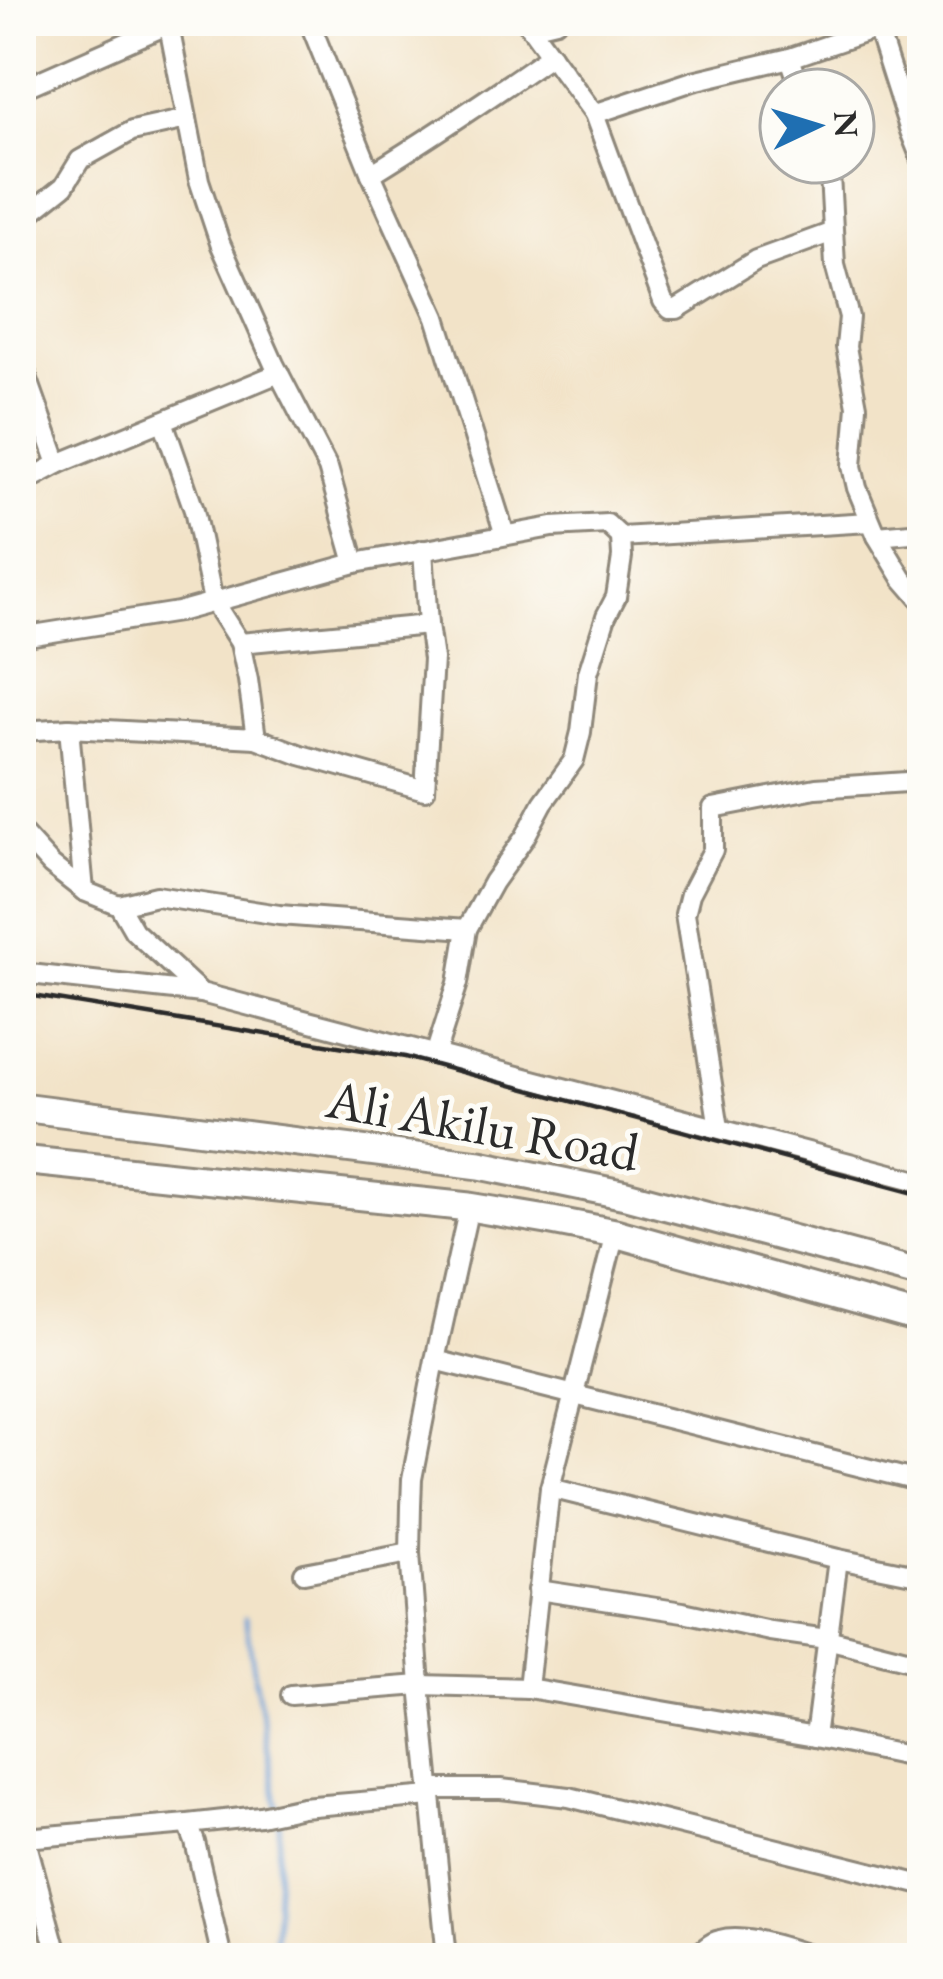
<svg xmlns="http://www.w3.org/2000/svg" width="943" height="1979" font-family="'EB Garamond',serif">
  <rect width="100%" height="100%" fill="#fdfcf7"/>
  <filter id="ink" filterUnits="userSpaceOnUse"><feTurbulence type="fractalNoise" baseFrequency=".00833" numOctaves="2"/><feDisplacementMap in="SourceGraphic" scale="24" xChannelSelector="R" yChannelSelector="G"/><feConvolveMatrix kernelMatrix="1 2 1 2 8 2 1 2 1" color-interpolation-filters="sRGB"/></filter>
  <filter id="wash" filterUnits="userSpaceOnUse"><feTurbulence type="fractalNoise" baseFrequency=".004" numOctaves="4" result="noise"/><feDisplacementMap in="SourceGraphic" scale="48" xChannelSelector="R" yChannelSelector="G"/><feGaussianBlur stdDeviation="2.7" result="paint"/><feColorMatrix in="noise" values="0 0 0 0 0 0 0 0 0 0 0 0 0 0 0 0 0 1.4 0 .05"/><feComposite in="paint" operator="in"/></filter>
  <g filter="url(#wash)">
    <rect width="100%" height="100%" fill="#f2e3c8"/>
    <g fill="none" stroke-linecap="round" stroke-linejoin="round">
      <g stroke="#6a9fd6" stroke-width="4.5">
        <polyline points="245,1618 278,1808"/>
        <polyline points="274,1958 280,1819"/>
      </g>
    </g>
  </g>
  <g filter="url(#ink)">
    <g fill="none" stroke-linecap="round" stroke-linejoin="round">
      <g stroke="#8e877a" stroke-width="24">
        <g id="street">
          <polyline points="168,21 199,180 220,243 274,364 328,468 355,563"/>
          <polyline points="309,21 371,174 436,317 505,535"/>
          <polyline points="526,21 594,114 663,301 670,309 677,309 756,260 833,232"/>
          <polyline points="875,21 910,131 922,161"/>
          <polyline points="531,27 556,21"/>
          <polyline points="790,58 801,90"/>
          <polyline points="21,89 169,24"/>
          <polyline points="594,114 693,81 790,58 878,28"/>
          <polyline points="826,162 830,175 835,265 849,317 846,347 857,406 852,466 857,488 877,536 903,579 922,601"/>
          <path d="M 371,174 C 433,136 492,96 551,55"/>
          <polyline points="21,220 64,186 80,160 132,131 187,119"/>
          <polyline points="21,360 58,464"/>
          <polyline points="163,421 194,510 213,601 240,643 248,680 256,738"/>
          <polyline points="21,484 58,464 279,373"/>
          <polyline points="877,536 922,532"/>
          <polyline points="21,637 178,612 355,563 552,527 607,524 621,537 870,522"/>
          <polyline points="240,643 428,625"/>
          <polyline points="69,728 84,891"/>
          <polyline points="21,731 69,728 256,738 301,755 425,790 433,659 428,625 423,550"/>
          <polyline points="21,832 51,865 84,891 119,905 134,931 201,993 922,1182"/>
          <polyline points="119,905 156,896 279,915 467,929"/>
          <polyline points="21,973 201,993"/>
          <polyline points="435,1055 458,983 467,929 493,882 525,837 543,803 574,760 581,732 588,673 606,616 616,597 622,557 621,537"/>
          <polyline points="719,1128 685,914 690,894 713,850 713,808 816,788 922,781"/>
          <polyline points="435,1360 922,1482"/>
          <polyline points="550,1488 838,1559 922,1576"/>
          <polyline points="304,1573 410,1553"/>
          <polyline points="538,1590 683,1612 770,1631 827,1639 922,1663"/>
          <polyline points="528,1688 550,1488 615,1233"/>
          <polyline points="291,1695 420,1685 528,1688 815,1737 922,1759"/>
          <polyline points="815,1737 838,1559"/>
          <polyline points="430,1789 501,1789 569,1797 922,1885"/>
          <polyline points="21,1822 58,1958"/>
          <polyline points="188,1824 195,1842 222,1958"/>
          <polyline points="25,1838 188,1824 260,1816 302,1807 431,1796"/>
          <polyline points="447,1958 420,1685 410,1553 411,1506 412,1479 435,1360 469,1207"/>
          <path d="M 696,1958 C 703,1950 710,1942 720,1940 C 747,1932 793,1951 820,1958"/>
        </g>
      </g>
      <g stroke="#8e877a" stroke-width="33">
        <g id="primary">
          <polyline points="21,1107 480,1165 626,1195 922,1274"/>
          <polyline points="21,1160 469,1207 547,1220 615,1233 922,1319"/>
        </g>
      </g>
      <use href="#street" stroke="#fff" stroke-width="18"/>
      <use href="#primary" stroke="#fff" stroke-width="27"/>
      <polyline stroke="#2b2b2b" stroke-width="4.5" points="21,994 405,1057 922,1195"/>
    </g>
  </g>
  <g text-anchor="middle" dominant-baseline="central" stroke-width="10" stroke-linejoin="round" paint-order="stroke">
    <g font-size="54" fill="#2b2b2b" stroke="#fdfcf7">
      <text transform="translate(483 1125) rotate(10)">Ali Akilu Road</text>
    </g>
  </g>
  <rect width="943" height="1979" fill="none" stroke="#fdfcf7" stroke-width="72"/>
  <g transform="translate(817 126) rotate(86)"><circle r="57" fill="#fdfcf7" stroke="#a9a8a5" stroke-width="3"/>
  <path d="M0-9L21 45L0 30L-21 45Z" fill="#1f6fb2"/>
  <text y="-18" font-size="33" font-weight="bold" text-anchor="middle" fill="#2b2b2b">N</text>
  </g>
</svg>
